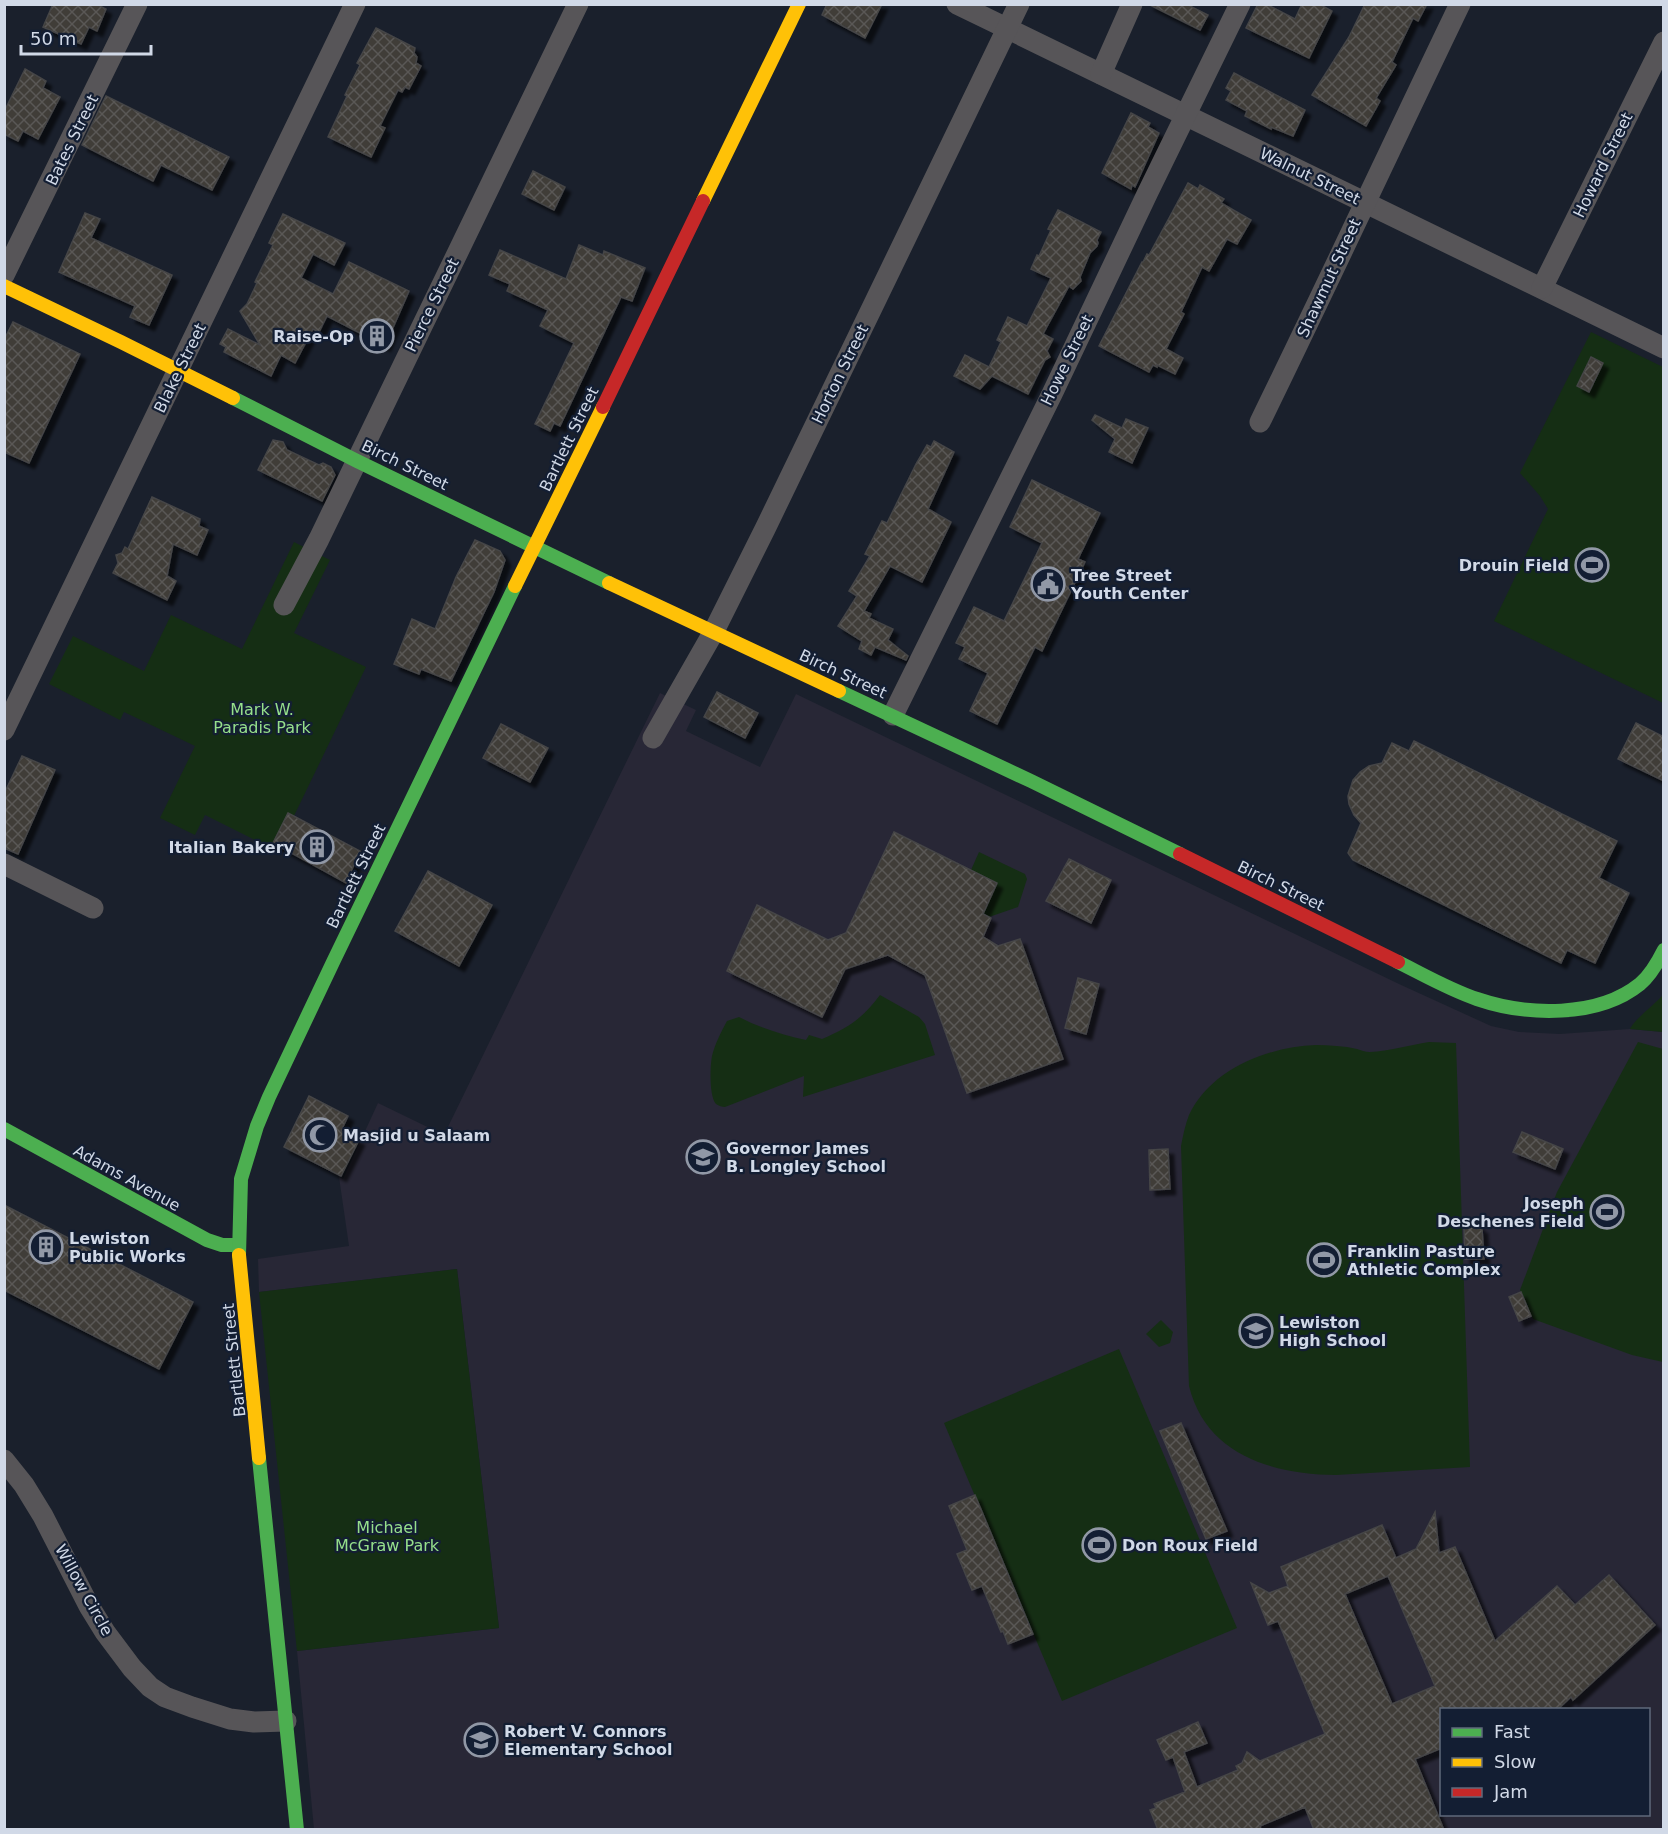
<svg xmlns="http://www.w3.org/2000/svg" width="1668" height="1834" font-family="'DejaVu Sans',sans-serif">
  <defs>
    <pattern id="building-cross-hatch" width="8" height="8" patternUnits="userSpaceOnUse" patternTransform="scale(1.5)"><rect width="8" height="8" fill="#3f3c38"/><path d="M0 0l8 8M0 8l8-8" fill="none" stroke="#5a5855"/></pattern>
    <filter id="shadow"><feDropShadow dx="5.5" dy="5.5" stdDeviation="1.5" flood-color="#0009"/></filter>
  </defs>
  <rect width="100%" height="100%" fill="#1a202c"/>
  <path fill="#282736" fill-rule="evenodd" d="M 660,693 L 696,710 L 686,731 L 760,767 L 796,694 L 1399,984 L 1491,1026 L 1519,1032 L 1560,1034 L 1630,1029 L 1663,1032 L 1663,1829 L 314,1829 L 297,1651 L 499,1628 L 457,1269 L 259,1292 L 258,1259 L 349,1246 L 339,1177 L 343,1179 L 378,1103 L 444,1135 ZM 1442,1710 L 1648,1710 L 1648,1814 L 1442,1814 Z"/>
  <g fill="#152e14">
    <polygon points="1591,332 1663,367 1663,703 1494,621 1548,509 1540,496 1520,473"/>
    <polygon points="294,542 330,560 294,633 366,667 277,851 205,815 195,835 160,818 195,746 124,712 120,720 49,684 73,636 144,671 171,615 242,649"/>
    <polygon points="979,852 1025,874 1027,879 1018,907 989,917 983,913 971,870"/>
    <path d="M 880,995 L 919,1017 L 925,1024 L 935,1055 L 803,1097 L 804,1076 L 725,1107 C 722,1107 719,1106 716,1104 C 709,1096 710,1067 712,1056 C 715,1044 721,1032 727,1021 L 739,1017 C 760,1028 783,1035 806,1040 L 809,1035 L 822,1039 C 848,1028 863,1018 880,995 Z"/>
    <path d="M 1663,995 L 1663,1032 L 1630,1029 C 1634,1020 1655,1004 1663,995 Z"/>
    <path d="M 1429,1042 L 1456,1043 L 1470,1467 L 1336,1475 C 1272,1474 1206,1455 1189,1386 L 1181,1146 C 1183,1136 1185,1125 1189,1115 C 1211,1069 1267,1047 1316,1045 C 1329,1045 1344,1046 1357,1049 C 1361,1050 1365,1052 1370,1052 C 1389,1051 1410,1045 1429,1042 Z"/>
    <polygon points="1638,1042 1663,1049 1663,1362 1632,1355 1533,1319 1520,1290 1557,1192"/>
    <polygon points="457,1269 499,1628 297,1651 259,1292"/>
    <polygon points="1161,1320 1173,1332 1170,1343 1159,1347 1146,1334"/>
    <polygon points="1119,1349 1237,1628 1062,1701 944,1423"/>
  </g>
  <g fill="url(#building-cross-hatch)" stroke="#454546" stroke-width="1.5" fill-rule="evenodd" filter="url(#shadow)">
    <polygon points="53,4 96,4 106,9 97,31 89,27 81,44 43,27"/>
    <polygon points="827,4 882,4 865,38 822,15"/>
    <polygon points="1148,4 1186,4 1208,15 1200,30"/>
    <polygon points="1258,4 1266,4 1295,19 1302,4 1319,4 1332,11 1309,58 1246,28"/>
    <polygon points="1365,4 1427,4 1418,21 1413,18 1392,62 1396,65 1376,98 1380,101 1366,126 1312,95 1349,37"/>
    <polygon points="376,28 415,48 414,53 417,57 416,63 421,66 409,89 405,87 402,92 398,90 380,126 385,128 371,157 328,137 347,96 345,95 360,65 357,63"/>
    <polygon points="25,69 46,81 43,88 60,97 38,139 23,131 18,141 4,134 4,112"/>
    <polygon points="1234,73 1305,110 1293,136 1271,127 1271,129 1245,116 1247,111 1226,100 1231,91 1226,88"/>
    <polygon points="106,96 229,157 212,190 161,165 153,181 82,145"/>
    <polygon points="1131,113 1150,123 1148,127 1159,133 1135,187 1132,185 1131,189 1102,173"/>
    <polygon points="533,171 565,187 554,210 522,194"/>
    <polygon points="1188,183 1198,189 1200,185 1224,199 1221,203 1251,220 1237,244 1227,239 1209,271 1202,267 1181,312 1184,314 1166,349 1183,358 1175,374 1157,365 1157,367 1153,365 1149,372 1099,346 1142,262 1143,262 1147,254 1149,255"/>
    <polygon points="1058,210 1101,232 1097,240 1098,243 1097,246 1090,253 1080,277 1081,281 1073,289 1069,286 1043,334 1053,339 1047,351 1050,357 1045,360 1028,394 992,376 980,389 954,376 965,355 989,367 1001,342 997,340 1008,317 1027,326 1051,278 1031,269 1037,255 1039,256 1051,230 1048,229"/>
    <polygon points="85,213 100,219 91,238 172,275 149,325 130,317 135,306 59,272"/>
    <polygon points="283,214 345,243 334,265 313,254 301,278 333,294 349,262 409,291 385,346 327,316 319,332 313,329 295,363 281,355 271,376 224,352 226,347 220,344 228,329 260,345 240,311 247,304 257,283 255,282 273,245 269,243"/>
    <polygon points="579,245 603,255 604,251 645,268 632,301 621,297 560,426 554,423 550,431 535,424 574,343 540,326 548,310 507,291 510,284 489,275 500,250 566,279"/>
    <polygon points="13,322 80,354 29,463 4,452 4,340"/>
    <polygon points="1591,357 1603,363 1589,392 1577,386"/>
    <polygon points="1095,415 1122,428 1126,419 1148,428 1132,463 1109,452 1115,439 1092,420"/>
    <polygon points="273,440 283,442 287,450 319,465 323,463 331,467 335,475 322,501 258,470"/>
    <polygon points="934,441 954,452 928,509 951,522 922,582 890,566 864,611 871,614 869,618 893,629 888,640 908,656 906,660 875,647 871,655 859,649 862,641 838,626 857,596 849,591 870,556 865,554 882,521 887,523 916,464 927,445 931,447"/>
    <polygon points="1032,480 1100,513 1078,559 1085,562 1042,651 1035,647 997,724 970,711 988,673 959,659 965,647 956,643 974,607 1004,621 1042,543 1010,527"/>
    <polygon points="152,497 200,519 199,526 208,530 197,555 173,544 167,576 176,581 167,600 113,573 118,563 116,555 122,553 125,547 128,549"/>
    <polygon points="475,540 500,551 505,560 494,592 451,681 421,669 419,674 394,664 412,619 435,629 456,577"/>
    <polygon points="717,692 758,713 745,738 704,717"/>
    <polygon points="1636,723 1664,737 1664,781 1618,759"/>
    <polygon points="501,724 548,748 530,782 483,758"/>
    <polygon points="1414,741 1617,841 1599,878 1629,893 1595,963 1567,950 1561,963 1353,860 1348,853 1361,823 1354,815 1349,804 1348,796 1353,780 1360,772 1369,766 1382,763 1392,743 1409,751"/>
    <polygon points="22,756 55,770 18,854 4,848 4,794"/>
    <polygon points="288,813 360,851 346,883 273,843"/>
    <polygon points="894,832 997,883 983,914 991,918 983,937 998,946 1020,939 1063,1059 967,1093 925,975 888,955 845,969 822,1017 727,971 757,905 828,940 846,933"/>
    <polygon points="1069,859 1111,880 1091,923 1046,901"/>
    <polygon points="428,871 492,905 459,966 395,931"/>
    <polygon points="1078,978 1099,984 1086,1034 1065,1028"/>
    <polygon points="309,1096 348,1116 341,1131 359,1140 341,1176 284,1147"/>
    <polygon points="1522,1132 1563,1149 1555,1169 1513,1152"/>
    <polygon points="1168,1149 1170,1189 1150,1190 1149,1150"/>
    <polygon points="4,1205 193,1302 159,1369 4,1290"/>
    <polygon points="1479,1225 1479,1228 1482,1228 1484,1259 1465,1259 1464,1226"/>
    <polygon points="1521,1292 1531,1316 1519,1321 1509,1297"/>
    <polygon points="1181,1423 1227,1531 1206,1539 1160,1431"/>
    <polygon points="975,1495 1033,1634 1008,1644 1003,1631 1001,1632 982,1586 972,1590 957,1554 967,1550 949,1506"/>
    <path d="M 1435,1512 L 1439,1553 L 1455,1547 L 1495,1641 L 1557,1586 L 1575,1605 L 1609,1575 L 1655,1625 L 1573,1700 L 1571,1697 L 1557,1710 L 1442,1710 L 1442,1748 L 1415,1759 L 1444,1830 L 1314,1830 L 1305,1807 L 1260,1826 L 1261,1830 L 1158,1830 L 1150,1810 L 1156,1808 L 1154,1804 L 1185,1792 L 1173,1757 L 1166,1760 L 1157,1740 L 1198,1722 L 1207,1743 L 1184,1752 L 1197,1787 L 1238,1770 L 1236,1766 L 1242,1763 L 1247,1752 L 1260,1761 L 1325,1734 L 1278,1621 L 1268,1625 L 1251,1583 L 1269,1593 L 1288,1586 L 1281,1567 L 1382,1525 L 1396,1558 L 1416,1549 ZM 1388,1576 L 1435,1686 L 1392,1704 L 1345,1594 Z"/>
  </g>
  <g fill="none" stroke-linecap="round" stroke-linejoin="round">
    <g stroke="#575558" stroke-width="21">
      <polyline points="957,4 1664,348"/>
      <polyline points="1101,74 1132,4"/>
      <polyline points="4,275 137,4"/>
      <polyline points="1542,288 1664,42"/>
      <path d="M 1260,422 C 1328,283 1393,143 1460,4"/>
      <polyline points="284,605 319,539 578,4"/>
      <polyline points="893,715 1052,394 1148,192 1240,4"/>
      <polyline points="4,730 355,4"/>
      <polyline points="653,738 713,633 765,529 1019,4"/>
      <polyline points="4,864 93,908"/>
      <polyline points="4,1460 24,1485 43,1516 89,1606 105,1632 132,1668 150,1687 165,1697 192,1707 230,1719 254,1722 286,1721"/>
    </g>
    <g stroke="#4caf50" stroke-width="14">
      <polyline points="233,398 357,461 609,583"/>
      <polyline points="839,691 1031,781 1180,854"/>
      <path d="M 1398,962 C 1424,975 1450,990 1477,999 C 1527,1016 1598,1018 1640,984 C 1651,975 1658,962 1664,950"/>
      <polyline points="4,1129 207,1240 222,1245 238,1245"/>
      <polyline points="239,1255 241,1179 257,1126 269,1097 334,960 515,586"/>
      <polyline points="259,1458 297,1830"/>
    </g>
    <g stroke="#ffc107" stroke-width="14">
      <polyline points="703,201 799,4"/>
      <polyline points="4,286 121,342 233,398"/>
      <polyline points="609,583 839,691"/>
      <polyline points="515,586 603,407"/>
      <polyline points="239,1255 259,1458"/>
    </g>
    <g stroke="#c62828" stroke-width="14">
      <polyline points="603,407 703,201"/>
      <polyline points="1180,854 1398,962"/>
    </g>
  </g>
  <defs>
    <g id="building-ring" transform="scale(1.725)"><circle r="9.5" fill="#131e33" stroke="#9198a6" stroke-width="1.5"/><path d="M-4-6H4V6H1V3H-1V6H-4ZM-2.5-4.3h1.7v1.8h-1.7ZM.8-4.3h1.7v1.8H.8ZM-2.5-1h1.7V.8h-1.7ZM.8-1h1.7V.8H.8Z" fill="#9198a6"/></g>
    <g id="stadium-ring" transform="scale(1.725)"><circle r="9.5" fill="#131e33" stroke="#9198a6" stroke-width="1.5"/><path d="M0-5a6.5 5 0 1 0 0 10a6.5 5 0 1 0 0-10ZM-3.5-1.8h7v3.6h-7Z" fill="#9198a6"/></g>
    <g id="civic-ring" transform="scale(1.725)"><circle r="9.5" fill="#131e33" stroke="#9198a6" stroke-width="1.5"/><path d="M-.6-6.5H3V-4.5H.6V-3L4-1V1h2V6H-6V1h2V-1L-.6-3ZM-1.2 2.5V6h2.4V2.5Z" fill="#9198a6"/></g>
    <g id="mosque-ring" transform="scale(1.725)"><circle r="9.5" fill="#131e33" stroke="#9198a6" stroke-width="1.5"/><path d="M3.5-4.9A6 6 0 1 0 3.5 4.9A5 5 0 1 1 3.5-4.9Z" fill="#9198a6"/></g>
    <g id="school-ring" transform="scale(1.725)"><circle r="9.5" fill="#131e33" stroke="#9198a6" stroke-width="1.5"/><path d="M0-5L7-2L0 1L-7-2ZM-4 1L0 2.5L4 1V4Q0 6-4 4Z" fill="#9198a6"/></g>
  </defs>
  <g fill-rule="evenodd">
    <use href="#building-ring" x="377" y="336"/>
    <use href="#stadium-ring" x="1592" y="565"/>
    <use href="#civic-ring" x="1048" y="584"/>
    <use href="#building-ring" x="317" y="847"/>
    <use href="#mosque-ring" x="320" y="1135"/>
    <use href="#school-ring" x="703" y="1157"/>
    <use href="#stadium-ring" x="1607" y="1212"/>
    <use href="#building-ring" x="46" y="1247"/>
    <use href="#stadium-ring" x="1324" y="1260"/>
    <use href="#school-ring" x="1256" y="1331"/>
    <use href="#stadium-ring" x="1099" y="1545"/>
    <use href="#school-ring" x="481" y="1740"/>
  </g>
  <g text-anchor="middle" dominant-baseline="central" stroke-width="4.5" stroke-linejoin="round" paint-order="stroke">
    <g font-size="16" fill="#d1d9e7" stroke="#131e33">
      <text transform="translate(72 140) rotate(-64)">Bates Street</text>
      <text transform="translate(1603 165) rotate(-64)">Howard Street</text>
      <text transform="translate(1310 176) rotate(26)">Walnut Street</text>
      <text transform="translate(1329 278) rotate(-65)">Shawmut Street</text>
      <text transform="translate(432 305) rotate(-64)">Pierce Street</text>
      <text transform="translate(1067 360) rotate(-64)">Howe Street</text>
      <text transform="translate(180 368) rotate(-64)">Blake Street</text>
      <text transform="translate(840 374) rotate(-64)">Horton Street</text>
      <text transform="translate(569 439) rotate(-64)">Bartlett Street</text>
      <text transform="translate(405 465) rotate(26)">Birch Street</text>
      <text transform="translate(843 674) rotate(25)">Birch Street</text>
      <text transform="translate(356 876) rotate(-64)">Bartlett Street</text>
      <text transform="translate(1281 886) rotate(26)">Birch Street</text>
      <text transform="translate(127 1178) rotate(29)">Adams Avenue</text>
      <text transform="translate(234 1360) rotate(-96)">Bartlett Street</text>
      <text transform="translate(84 1590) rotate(61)">Willow Circle</text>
    </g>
    <g font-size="16" font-weight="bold" fill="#d1d9e7" stroke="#131e33" text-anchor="start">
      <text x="354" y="336" text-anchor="end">Raise-Op</text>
      <text x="1569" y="565" text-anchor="end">Drouin Field</text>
      <text x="1071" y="575">Tree Street<tspan x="1071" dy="18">Youth Center</tspan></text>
      <text x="294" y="847" text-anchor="end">Italian Bakery</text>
      <text x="343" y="1135">Masjid u Salaam</text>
      <text x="726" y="1148">Governor James<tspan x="726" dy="18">B. Longley School</tspan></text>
      <text x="1584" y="1203" text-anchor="end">Joseph<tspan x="1584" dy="18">Deschenes Field</tspan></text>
      <text x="69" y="1238">Lewiston<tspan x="69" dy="18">Public Works</tspan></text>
      <text x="1347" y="1251">Franklin Pasture<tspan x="1347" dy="18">Athletic Complex</tspan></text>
      <text x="1279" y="1322">Lewiston<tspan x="1279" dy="18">High School</tspan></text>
      <text x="1122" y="1545">Don Roux Field</text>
      <text x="504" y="1731">Robert V. Connors<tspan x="504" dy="18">Elementary School</tspan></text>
    </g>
    <g font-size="16" fill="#96df8b" stroke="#131e33">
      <text x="262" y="709">Mark W.<tspan x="262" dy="18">Paradis Park</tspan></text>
      <text x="387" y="1527">Michael<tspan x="387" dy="18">McGraw Park</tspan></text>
    </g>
  </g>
  <rect width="1668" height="1834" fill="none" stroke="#d1d9e7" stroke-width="12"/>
  <rect x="1440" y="1708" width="210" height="108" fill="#131e33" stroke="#5f697b" stroke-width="1.5"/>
  <rect x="1452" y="1728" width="30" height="9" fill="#4caf50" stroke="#5f697b" stroke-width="1.5"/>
  <text x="1494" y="1738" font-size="18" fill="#d1d9e7">Fast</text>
  <rect x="1452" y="1758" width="30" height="9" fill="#ffc107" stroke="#5f697b" stroke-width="1.5"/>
  <text x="1494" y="1768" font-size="18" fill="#d1d9e7">Slow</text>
  <rect x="1452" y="1788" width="30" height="9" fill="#c62828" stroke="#5f697b" stroke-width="1.5"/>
  <text x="1494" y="1798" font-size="18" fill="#d1d9e7">Jam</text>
  <path d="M21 45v9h130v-9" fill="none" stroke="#d1d9e7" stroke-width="3"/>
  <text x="30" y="45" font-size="18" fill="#d1d9e7" stroke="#131e33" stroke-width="4.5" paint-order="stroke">50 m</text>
</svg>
